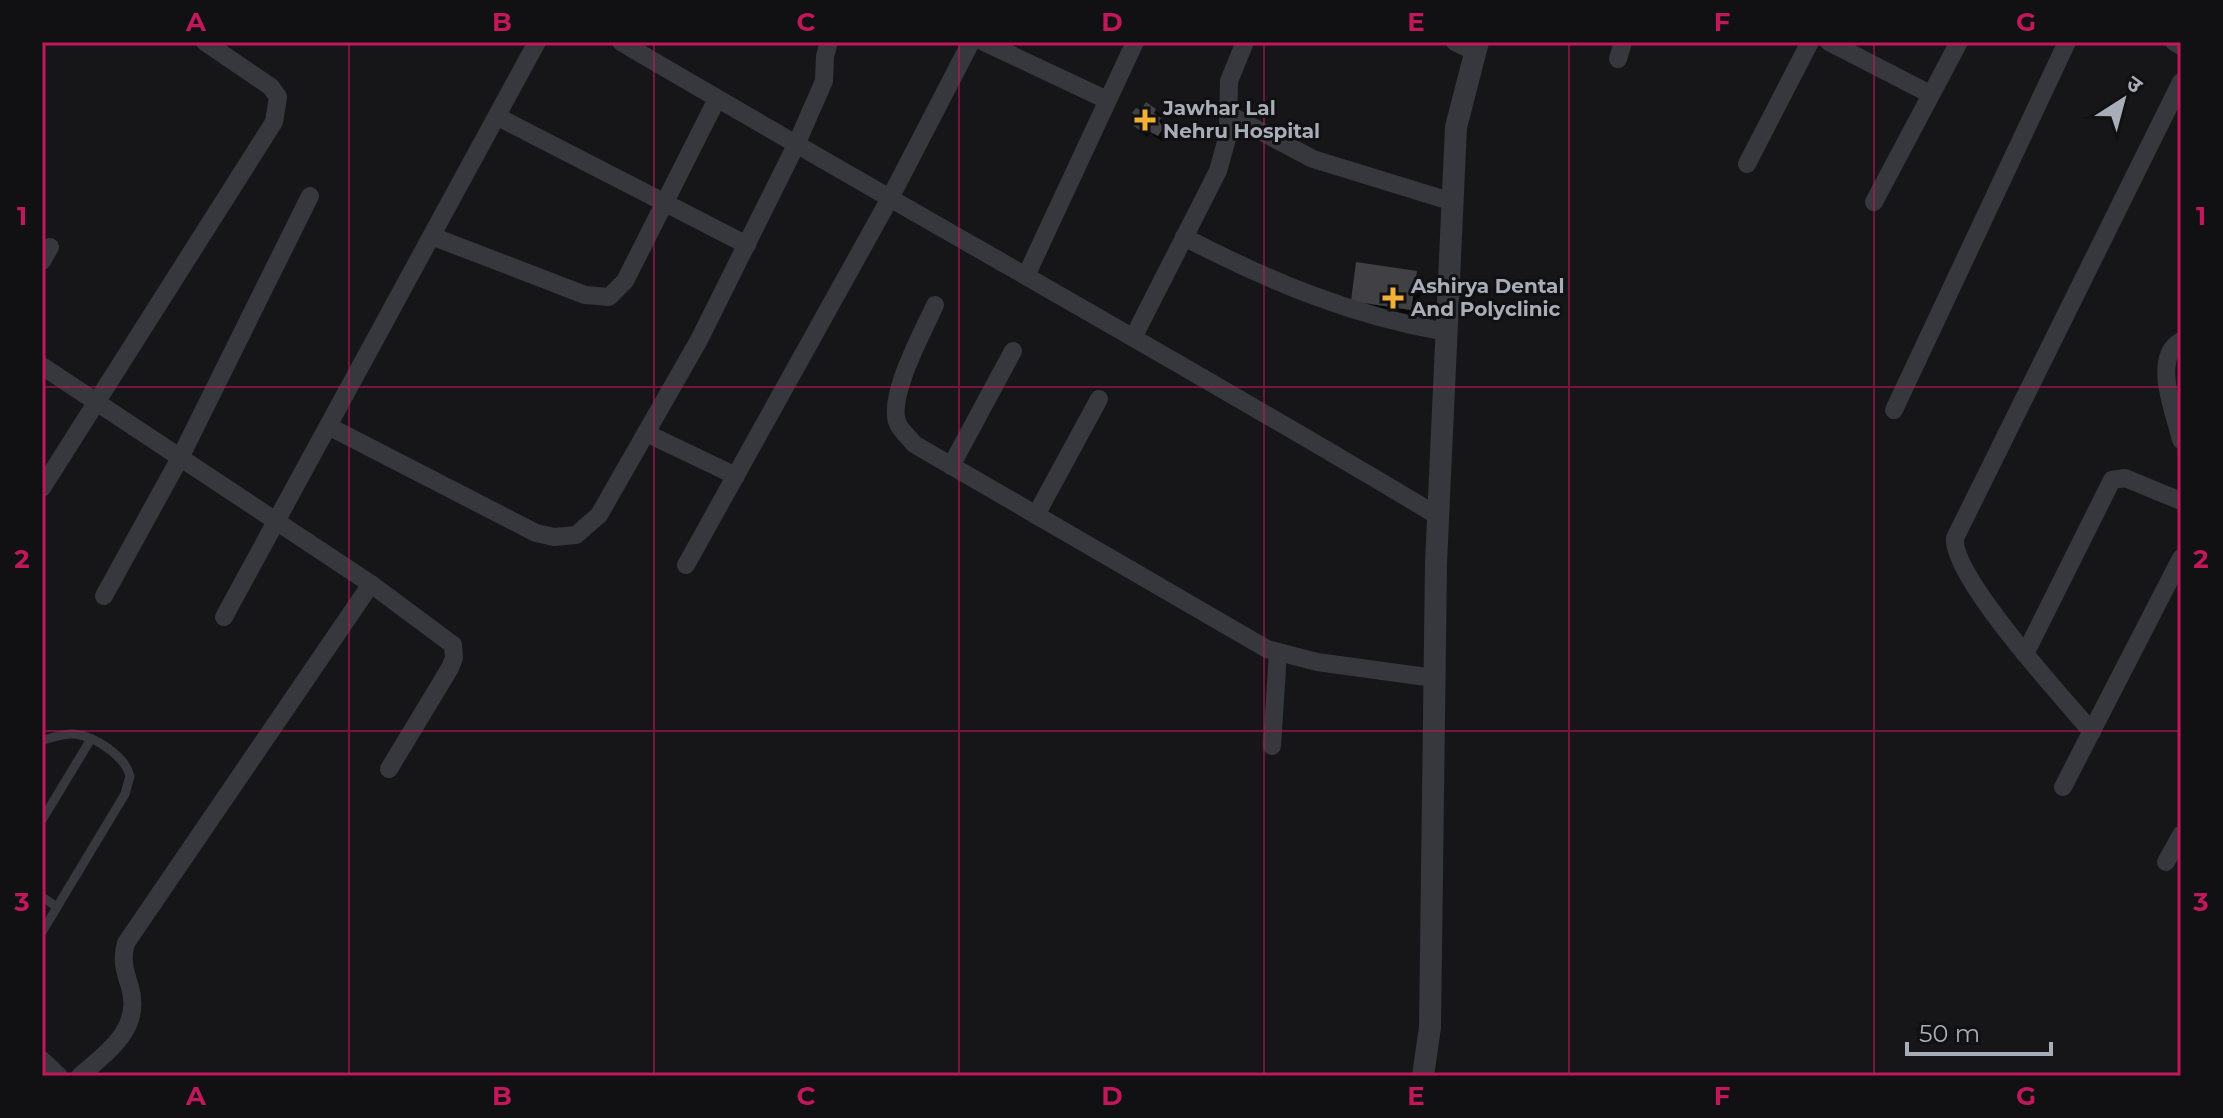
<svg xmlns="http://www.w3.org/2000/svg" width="2223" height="1118" font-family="Montserrat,'Noto Sans Devanagari',sans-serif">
  <defs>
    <filter id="shadow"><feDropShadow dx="6" dy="6" stdDeviation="0" flood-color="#0009"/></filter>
  </defs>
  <rect width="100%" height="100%" fill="#161618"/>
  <g fill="#404145" filter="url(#shadow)">
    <polygon points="1146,102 1156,109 1154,113 1161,118 1159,121 1163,128 1158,136 1147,130 1147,125 1141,131 1132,125 1138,117 1132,113 1136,108 1141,110"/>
    <polygon points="1356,262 1417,271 1411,310 1351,301"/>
  </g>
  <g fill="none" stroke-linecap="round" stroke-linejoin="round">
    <g stroke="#37383d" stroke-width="9">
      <path d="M 42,740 C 53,738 63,733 74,734 C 95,736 125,756 130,776 L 125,794 L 42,932"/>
      <polyline points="42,820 91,739"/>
      <polyline points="42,897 57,907"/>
    </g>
    <g stroke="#37383d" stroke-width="18">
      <path d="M 621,42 C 892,202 1168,354 1438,516"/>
      <polyline points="984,42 1107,100"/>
      <polyline points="1455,42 1476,52"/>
      <polyline points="1829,42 1930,94"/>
      <polyline points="2174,42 2181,46"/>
      <polyline points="1618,59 1623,42"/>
      <polyline points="1228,114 1313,159 1453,202"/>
      <polyline points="498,117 747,245"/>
      <polyline points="1747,164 1810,42"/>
      <polyline points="1874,202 1959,42"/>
      <polyline points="434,237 585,295 609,297 625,281 717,99"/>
      <path d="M 1184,237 C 1269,281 1352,316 1447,332"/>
      <polyline points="42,261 50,247"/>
      <polyline points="1026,276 1135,42"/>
      <path d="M 935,305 C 924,330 886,398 898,424 C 901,431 910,438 914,444 L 1267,649 L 1317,662 L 1434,678"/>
      <polyline points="1134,336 1218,171 1228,135 1229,81 1245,42"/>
      <path d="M 2181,341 C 2151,358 2175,413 2181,440"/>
      <polyline points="42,366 371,584 453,645 454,658 450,668 389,769"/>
      <polyline points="1894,410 2067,42"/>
      <polyline points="330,427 536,533 554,537 576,535 599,515 699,340 796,145 824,81 825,56 829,42"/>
      <polyline points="646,433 736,476"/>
      <polyline points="951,466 1013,351"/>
      <polyline points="42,488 274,122 278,97 271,87 205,42"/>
      <polyline points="1036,515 1099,399"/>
      <polyline points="686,565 889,200 971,42"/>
      <polyline points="104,596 181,456 310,196"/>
      <polyline points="224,617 537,42"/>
      <polyline points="2025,654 2112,480 2125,478 2181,501"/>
      <path d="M 2092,732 C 2064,699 1951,576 1955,538 L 2181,82"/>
      <polyline points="1272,746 1278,652"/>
      <polyline points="2063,787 2181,558"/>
      <polyline points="2166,862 2181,835"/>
      <polyline points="42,1060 59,1076"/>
      <path d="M 80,1076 C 108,1051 142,1029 130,987 C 125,971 121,960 126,943 L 371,584"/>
    </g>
    <polyline stroke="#37383d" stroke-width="22" points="1423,1076 1430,1027 1436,563 1456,127 1478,42"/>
  </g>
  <path fill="none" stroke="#c2185b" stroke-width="2" stroke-opacity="0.55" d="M 349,42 L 349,1076M 654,42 L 654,1076M 959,42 L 959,1076M 1264,42 L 1264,1076M 1569,42 L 1569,1076M 1874,42 L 1874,1076M 42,387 L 2181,387M 42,731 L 2181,731"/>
  <g fill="#f2b134" stroke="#111113" stroke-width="3">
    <path d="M1141 108h8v8h8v8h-8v8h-8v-8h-8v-8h8z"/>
    <path d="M1389 286h8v8h8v8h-8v8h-8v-8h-8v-8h8z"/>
  </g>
  <g text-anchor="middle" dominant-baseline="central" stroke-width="6" stroke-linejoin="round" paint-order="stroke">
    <g font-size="20" font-weight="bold" fill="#a8adb8" stroke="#111113" text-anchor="start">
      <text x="1163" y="108">Jawhar Lal<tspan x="1163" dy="23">Nehru Hospital</tspan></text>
      <text x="1411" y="286">Ashirya Dental<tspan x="1411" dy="23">And Polyclinic</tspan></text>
    </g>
  </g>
  <rect width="2223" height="1118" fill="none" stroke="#111113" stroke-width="88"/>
  <g transform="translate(2123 100) rotate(36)" stroke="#111113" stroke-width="6" paint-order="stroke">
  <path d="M0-6L14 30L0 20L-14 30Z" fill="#a8adb8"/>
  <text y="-12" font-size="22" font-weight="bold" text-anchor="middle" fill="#a8adb8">उ</text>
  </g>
  <path d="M1907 1042v12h144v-12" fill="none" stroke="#a8adb8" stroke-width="4"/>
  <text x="1919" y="1042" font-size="24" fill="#a8adb8" stroke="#111113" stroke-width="6" paint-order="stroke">50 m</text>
  <rect x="44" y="44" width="2135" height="1030" fill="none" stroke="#c2185b" stroke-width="3"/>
  <g font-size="26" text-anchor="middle" font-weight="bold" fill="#c2185b">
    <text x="196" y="31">A</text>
    <text x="502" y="31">B</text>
    <text x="806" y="31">C</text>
    <text x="1112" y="31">D</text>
    <text x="1416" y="31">E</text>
    <text x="1722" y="31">F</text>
    <text x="2026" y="31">G</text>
    <text x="22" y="225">1</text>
    <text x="2201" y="225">1</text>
    <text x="22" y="568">2</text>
    <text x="2201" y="568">2</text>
    <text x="22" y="911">3</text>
    <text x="2201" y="911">3</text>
    <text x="196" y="1105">A</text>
    <text x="502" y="1105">B</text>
    <text x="806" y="1105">C</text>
    <text x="1112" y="1105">D</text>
    <text x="1416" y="1105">E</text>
    <text x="1722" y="1105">F</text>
    <text x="2026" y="1105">G</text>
  </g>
</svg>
